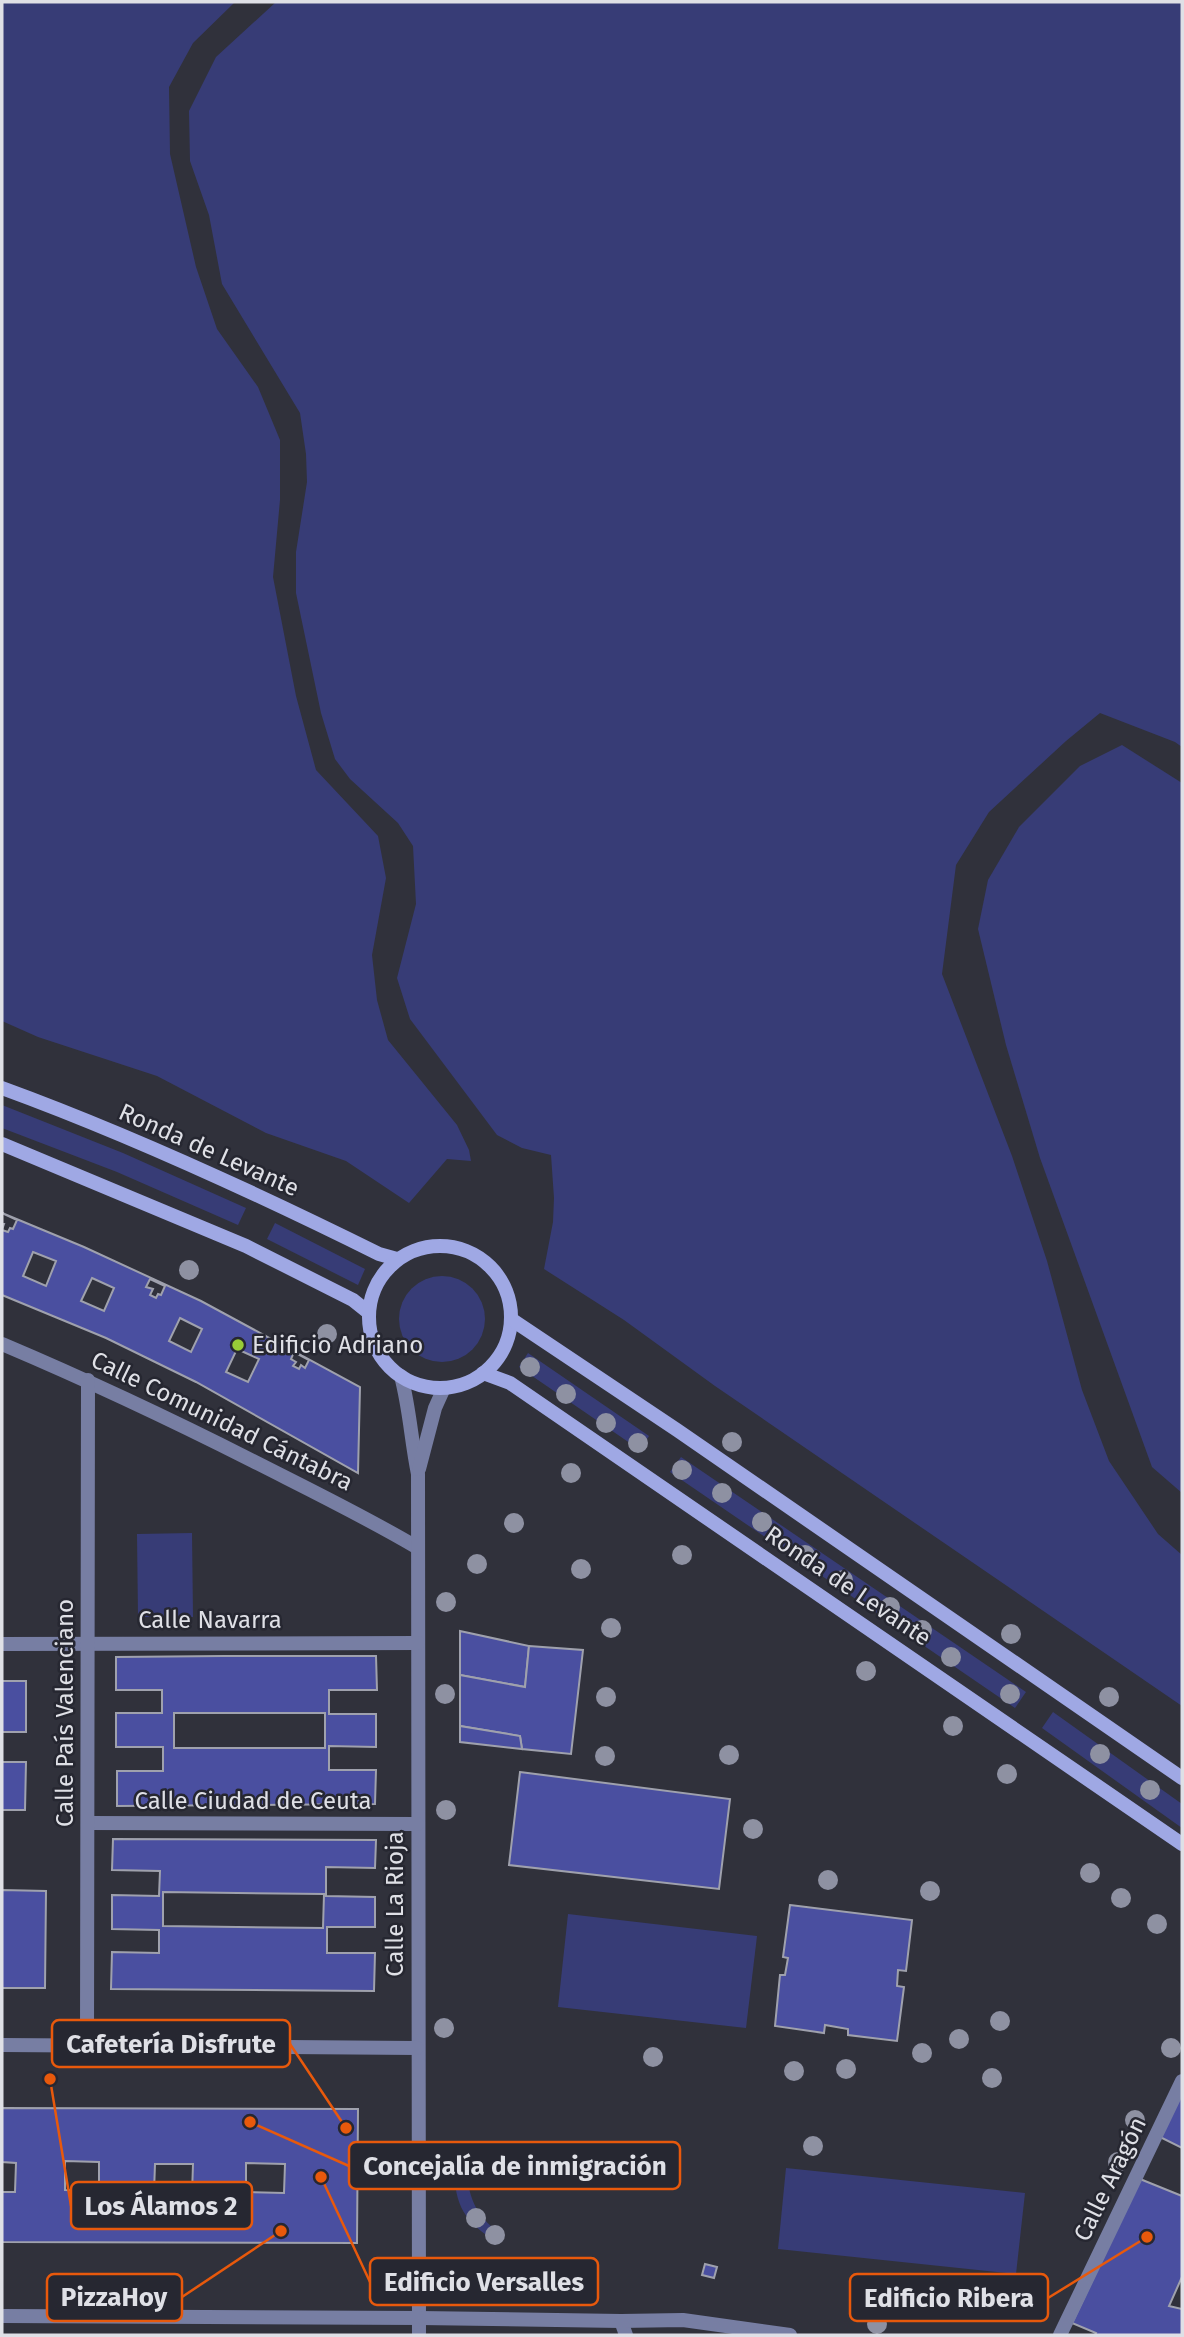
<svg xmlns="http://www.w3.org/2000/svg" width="1184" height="2337" font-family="'Fira Sans',sans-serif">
  <rect width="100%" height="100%" fill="#30313b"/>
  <g fill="#373c76">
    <polygon points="2,2 235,2 193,43 169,87 170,154 196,267 217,329 258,387 280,440 280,500 273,577 296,696 316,770 378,836 386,878 372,955 377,1000 388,1040 457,1125 469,1150 471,1161 447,1159 409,1203 346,1161 266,1133 157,1076 38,1037 2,1021"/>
    <polygon points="276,2 1182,2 1182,747 1175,742 1100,713 1066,741 989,812 956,865 942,974 1012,1156 1047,1261 1082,1390 1109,1461 1158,1534 1182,1555 1182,1706 715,1386 624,1320 544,1269 553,1222 554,1198 551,1155 522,1148 497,1135 410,1019 397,978 416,904 413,846 398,823 350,779 335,759 321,713 296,593 296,552 307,482 306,454 300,413 222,284 209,215 190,161 189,111 216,57"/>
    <polygon points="1122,745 1182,783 1182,1493 1152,1467 1040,1158 1006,1045 978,929 988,880 1019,827 1080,766"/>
    <polygon points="2,1105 123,1153 246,1208 238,1225 117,1172 2,1128"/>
    <polygon points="275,1223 365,1269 358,1285 267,1239"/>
    <circle cx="442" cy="1319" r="43"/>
    <polygon points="528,1353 649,1436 640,1450 519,1367"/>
    <polygon points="681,1457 1026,1692 1015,1708 670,1472"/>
    <polygon points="192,1533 193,1617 138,1617 137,1534"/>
    <polygon points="1053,1712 1182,1804 1182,1828 1042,1728"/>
    <polygon points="568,1914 757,1936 746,2028 558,2007"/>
    <path d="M 454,2167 L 467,2168 C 467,2194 476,2217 499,2232 L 498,2243 C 464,2221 455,2207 454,2167 Z"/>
    <polygon points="786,2168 1025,2193 1016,2274 778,2249"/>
  </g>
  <g fill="#4a4fa0" stroke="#9fa1ad" stroke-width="2" fill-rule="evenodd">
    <path d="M 2,1213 L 84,1247 L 201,1301 L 360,1387 L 358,1473 L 196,1382 L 106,1338 L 2,1295 L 2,1224 L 4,1224 L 2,1230 L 8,1232 L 10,1228 L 13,1229 L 17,1220 ZM 33,1252 L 56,1261 L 46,1286 L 23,1276 ZM 92,1278 L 114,1288 L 104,1311 L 81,1301 ZM 150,1279 L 165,1286 L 161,1295 L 158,1294 L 156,1298 L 150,1295 L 153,1289 L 146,1287 ZM 180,1318 L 202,1329 L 191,1352 L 169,1341 ZM 237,1349 L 259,1359 L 248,1382 L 226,1372 ZM 294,1352 L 309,1360 L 305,1368 L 301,1365 L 299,1369 L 293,1366 L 296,1362 L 291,1359 Z"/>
    <polygon points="460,1631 529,1646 525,1687 460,1675"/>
    <polygon points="529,1646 583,1650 571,1754 522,1749 520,1736 460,1726 460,1675 525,1687"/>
    <path d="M 223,1656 L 376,1656 L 377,1690 L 329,1690 L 329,1714 L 376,1714 L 376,1747 L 329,1746 L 329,1770 L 376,1770 L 375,1804 L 117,1806 L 117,1771 L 163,1771 L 163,1747 L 116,1747 L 116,1713 L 162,1713 L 162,1690 L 116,1690 L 116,1657 ZM 174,1713 L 325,1713 L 325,1748 L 174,1748 Z"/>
    <rect x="2" y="1681" width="24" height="51"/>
    <polygon points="460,1726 520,1736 522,1749 460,1742"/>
    <polygon points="2,1762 26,1762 25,1810 2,1810"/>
    <polygon points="520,1772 730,1799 719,1889 509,1865"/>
    <path d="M 113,1839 L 376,1840 L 375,1868 L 326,1867 L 326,1896 L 375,1897 L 375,1927 L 327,1927 L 327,1953 L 375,1953 L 374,1991 L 111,1989 L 112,1952 L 159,1953 L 159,1930 L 112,1929 L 112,1895 L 159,1896 L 160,1871 L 112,1870 ZM 163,1892 L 324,1894 L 323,1928 L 163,1926 Z"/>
    <polygon points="2,1890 46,1891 45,1988 2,1988"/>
    <polygon points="790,1905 912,1920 906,1971 898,1970 897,1986 904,1987 897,2041 848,2035 848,2029 825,2025 824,2033 775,2026 780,1975 785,1975 788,1958 783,1957"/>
    <polygon points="1182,2090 1182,2148 1160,2137"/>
    <path d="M 2,2108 L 358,2109 L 357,2243 L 2,2242 L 2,2192 L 15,2192 L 16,2163 L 2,2162 ZM 65,2161 L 99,2162 L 99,2191 L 65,2190 ZM 246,2163 L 285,2164 L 284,2193 L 246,2192 ZM 155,2164 L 193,2164 L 192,2194 L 154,2192 Z"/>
    <polygon points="1140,2179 1182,2196 1182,2277 1169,2306 1182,2309 1182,2335 1095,2335 1096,2333 1072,2323"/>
    <polygon points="705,2264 717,2267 714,2278 702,2275"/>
  </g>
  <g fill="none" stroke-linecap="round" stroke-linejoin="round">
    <polyline stroke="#777ea3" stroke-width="14" points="1060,2335 1182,2081"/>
    <g stroke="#777ea3" stroke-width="14">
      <path d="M 2,1344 C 87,1380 170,1419 253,1461 C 308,1489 364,1516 418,1548"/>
      <path d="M 401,1376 C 410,1410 411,1440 418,1474 L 419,2335"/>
      <polyline points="419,1469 435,1408 444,1388"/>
      <polyline points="2,1644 418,1643"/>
      <polyline points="88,1823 417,1824"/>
      <polyline points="2,2045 417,2048"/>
      <polyline points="87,2045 88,1380"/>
      <polyline points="621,2321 626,2335"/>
    </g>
    <polyline stroke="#777ea3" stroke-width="14" points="2,2316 420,2318 621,2321 683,2320 790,2335"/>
    <g stroke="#9fa8e4" stroke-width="14">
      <path d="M 2,1088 C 131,1135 256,1193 379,1254 L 397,1259"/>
      <polyline points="2,1144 246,1246 353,1300 368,1312"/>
      <circle cx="440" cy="1317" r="71"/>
      <polyline points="511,1319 677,1430 1182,1778"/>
      <polyline points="483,1373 510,1383 1182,1844"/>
    </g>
  </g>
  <g fill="#8e91a2">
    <circle cx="189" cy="1270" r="10"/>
    <circle cx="327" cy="1334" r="10"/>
    <circle cx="530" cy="1367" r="10"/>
    <circle cx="566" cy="1394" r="10"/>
    <circle cx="606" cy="1423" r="10"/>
    <circle cx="732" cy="1442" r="10"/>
    <circle cx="638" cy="1443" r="10"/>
    <circle cx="682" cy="1470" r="10"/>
    <circle cx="571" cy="1473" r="10"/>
    <circle cx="722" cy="1493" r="10"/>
    <circle cx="762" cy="1522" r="10"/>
    <circle cx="514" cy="1523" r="10"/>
    <circle cx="682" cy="1555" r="10"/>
    <circle cx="805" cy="1555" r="10"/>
    <circle cx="477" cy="1564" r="10"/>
    <circle cx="581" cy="1569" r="10"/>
    <circle cx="843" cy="1580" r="10"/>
    <circle cx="446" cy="1602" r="10"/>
    <circle cx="890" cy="1607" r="10"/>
    <circle cx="611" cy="1628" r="10"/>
    <circle cx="922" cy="1630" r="10"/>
    <circle cx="1011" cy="1634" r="10"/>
    <circle cx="951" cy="1657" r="10"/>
    <circle cx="866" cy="1671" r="10"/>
    <circle cx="445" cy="1694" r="10"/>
    <circle cx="1010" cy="1694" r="10"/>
    <circle cx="606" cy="1697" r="10"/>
    <circle cx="1109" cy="1697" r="10"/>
    <circle cx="953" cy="1726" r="10"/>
    <circle cx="1100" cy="1754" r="10"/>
    <circle cx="729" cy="1755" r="10"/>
    <circle cx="605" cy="1756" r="10"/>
    <circle cx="1007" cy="1774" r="10"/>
    <circle cx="1150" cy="1790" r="10"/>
    <circle cx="446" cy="1810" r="10"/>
    <circle cx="753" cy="1829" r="10"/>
    <circle cx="1090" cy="1873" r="10"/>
    <circle cx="828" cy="1880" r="10"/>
    <circle cx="930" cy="1891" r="10"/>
    <circle cx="1121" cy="1898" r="10"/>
    <circle cx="1157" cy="1924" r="10"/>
    <circle cx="1000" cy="2021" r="10"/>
    <circle cx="444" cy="2028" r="10"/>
    <circle cx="959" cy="2039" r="10"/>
    <circle cx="1171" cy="2048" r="10"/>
    <circle cx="922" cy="2053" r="10"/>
    <circle cx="653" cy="2057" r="10"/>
    <circle cx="846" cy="2069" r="10"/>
    <circle cx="794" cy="2071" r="10"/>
    <circle cx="992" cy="2078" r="10"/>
    <circle cx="1135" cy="2120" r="10"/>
    <circle cx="813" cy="2146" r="10"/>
    <circle cx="1118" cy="2162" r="10"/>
    <circle cx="476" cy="2218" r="10"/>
    <circle cx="495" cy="2235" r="10"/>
    <circle cx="502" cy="2295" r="10"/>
    <circle cx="877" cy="2324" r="10"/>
  </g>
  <circle fill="#98cb37" stroke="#262731" stroke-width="2.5" cx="238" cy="1345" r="7"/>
  <g text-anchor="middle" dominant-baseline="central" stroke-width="5" stroke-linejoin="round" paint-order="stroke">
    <g font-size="24" fill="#dfe0e6" stroke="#262731">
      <text transform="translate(209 1150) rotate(24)">Ronda de Levante</text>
      <text transform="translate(222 1421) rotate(26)">Calle Comunidad Cántabra</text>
      <text transform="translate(848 1586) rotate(34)">Ronda de Levante</text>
      <text x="210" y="1620">Calle Navarra</text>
      <text transform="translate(65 1713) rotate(-90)">Calle País Valenciano</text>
      <text x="253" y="1801">Calle Ciudad de Ceuta</text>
      <text transform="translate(395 1904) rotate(-90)">Calle La Rioja</text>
      <text transform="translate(1110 2179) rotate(-64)">Calle Aragón</text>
    </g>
    <g font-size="24" fill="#dfe0e6" stroke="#262731" text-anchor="start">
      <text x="252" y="1345">Edificio Adriano</text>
    </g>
  </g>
  <path fill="none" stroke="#e8590c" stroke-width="2.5" d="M346 2128L290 2044M250 2122L349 2166M50 2079L71 2206M321 2177L370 2282M281 2231L182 2297M1147 2237L1048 2298"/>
  <g fill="#e8590c" stroke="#262731" stroke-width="2.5">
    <circle cx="346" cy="2128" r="7"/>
    <circle cx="250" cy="2122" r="7"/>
    <circle cx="50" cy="2079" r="7"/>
    <circle cx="321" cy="2177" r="7"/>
    <circle cx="281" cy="2231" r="7"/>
    <circle cx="1147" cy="2237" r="7"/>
  </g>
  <g fill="#262731" stroke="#e8590c" stroke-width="2.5">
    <rect x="52" y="2020" width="238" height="47" rx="7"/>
    <rect x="349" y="2142" width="331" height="47" rx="7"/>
    <rect x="71" y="2182" width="181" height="47" rx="7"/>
    <rect x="370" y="2258" width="228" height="47" rx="7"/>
    <rect x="47" y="2274" width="135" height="47" rx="7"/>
    <rect x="850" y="2274" width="198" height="47" rx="7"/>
  </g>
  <g font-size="26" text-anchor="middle" font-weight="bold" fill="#dfe0e6">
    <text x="171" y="2053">Cafetería Disfrute</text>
    <text x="515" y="2175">Concejalía de inmigración</text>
    <text x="161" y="2215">Los Álamos 2</text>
    <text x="484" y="2291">Edificio Versalles</text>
    <text x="114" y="2306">PizzaHoy</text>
    <text x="949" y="2307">Edificio Ribera</text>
  </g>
  <rect width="1184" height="2337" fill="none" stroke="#dfe0e6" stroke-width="7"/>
</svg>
